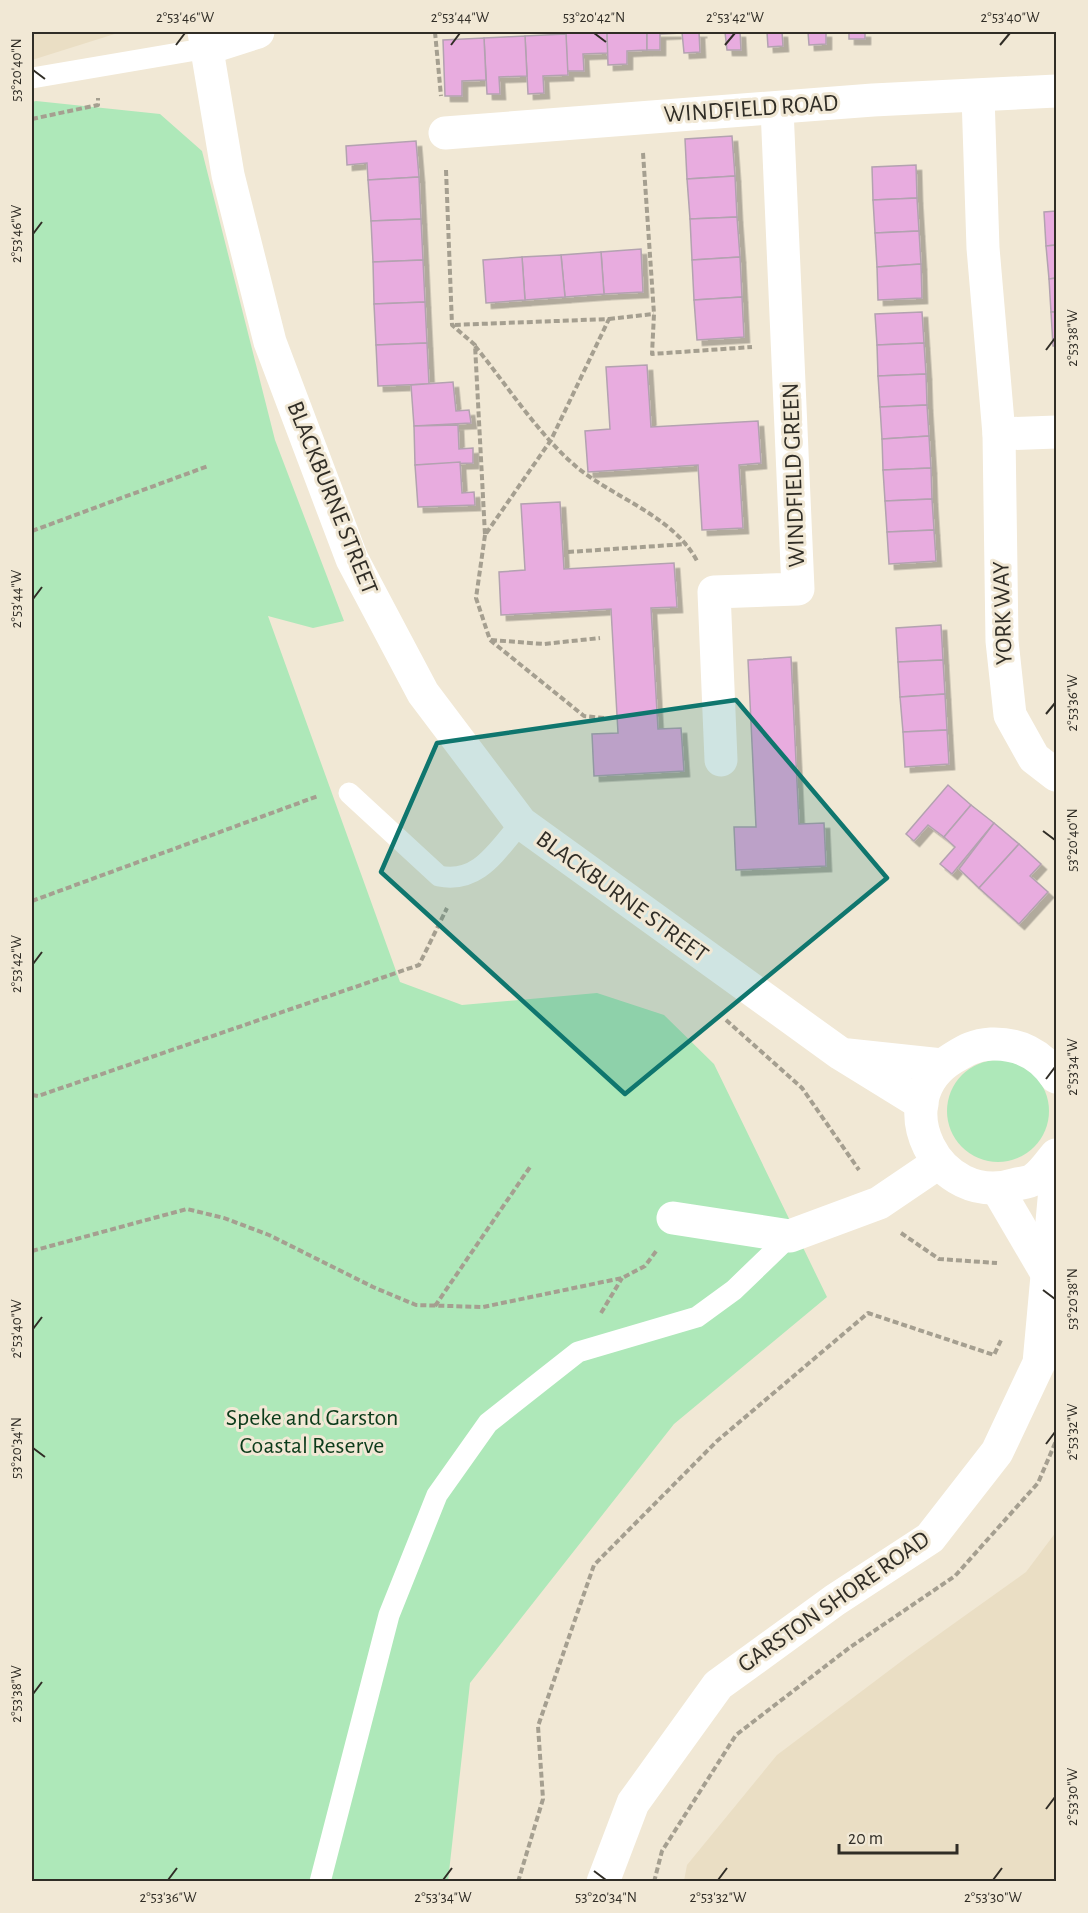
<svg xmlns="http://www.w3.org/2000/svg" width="1088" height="1913" font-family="'Alegreya Sans',sans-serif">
  <defs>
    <filter id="shadow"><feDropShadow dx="5.5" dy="5.5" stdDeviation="0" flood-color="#0004"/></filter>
  </defs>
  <rect width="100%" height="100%" fill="#f1e8d5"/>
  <g fill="#eadec4">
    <polygon points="32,32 121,32 32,60"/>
    <polygon points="1056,1532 1056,1881 684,1881 687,1865 777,1755 907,1657 1026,1572"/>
  </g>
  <g fill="#aee8b9">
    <polygon points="36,101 160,114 202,151 275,440 344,621 313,628 268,616 400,982 462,1005 597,993 664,1015 714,1064 827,1297 674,1424 470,1683 448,1881 32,1882 32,102"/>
    <circle cx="998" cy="1111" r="51"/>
  </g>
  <g fill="#e8acdf" stroke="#b3a2b0" stroke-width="1.5" filter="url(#shadow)">
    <polygon points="566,32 607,32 608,53 583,54 584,71 567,71"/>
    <polygon points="607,32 647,32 647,50 627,51 627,64 608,65"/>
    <polygon points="647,32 682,32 682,33 660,34 660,50 647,50"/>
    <polygon points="682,32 702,32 699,32 700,52 684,53"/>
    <polygon points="725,32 740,32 741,50 727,50"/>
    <polygon points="767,32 782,32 783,46 768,47"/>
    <polygon points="808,32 826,32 826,44 809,45"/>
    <rect x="849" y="32" width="16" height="7"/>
    <polygon points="566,34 568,75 543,76 544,93 528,94 525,36"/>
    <polygon points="525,36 527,76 499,77 500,94 487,94 484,38"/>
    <polygon points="484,38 486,80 462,81 462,96 445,96 443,40"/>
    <polygon points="732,136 735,176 687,179 685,139"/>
    <polygon points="416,141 419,177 368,180 367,163 347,165 346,146"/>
    <polygon points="916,165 917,198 873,200 872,167"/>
    <polygon points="735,176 737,217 690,219 687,179"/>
    <polygon points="419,177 421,219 371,221 368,180"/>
    <polygon points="917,198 919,231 875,233 873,200"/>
    <polygon points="1056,211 1056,245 1046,246 1044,212"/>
    <polygon points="737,217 740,257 692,260 690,219"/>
    <polygon points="421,219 423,260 373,262 371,221"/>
    <polygon points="919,231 921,264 877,267 875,233"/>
    <polygon points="1056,245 1056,278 1049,279 1046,246"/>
    <polygon points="641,249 643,292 604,294 601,252"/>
    <polygon points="601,252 604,294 565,297 561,255"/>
    <polygon points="561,255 565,297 525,300 522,257"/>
    <polygon points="522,257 525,300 486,303 483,260"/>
    <polygon points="740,257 742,297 694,300 692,260"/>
    <polygon points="423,260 425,302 374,304 373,262"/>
    <polygon points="921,264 922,298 878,300 877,267"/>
    <polygon points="1056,278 1056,312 1051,312 1049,279"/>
    <polygon points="742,297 744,337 697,340 694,300"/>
    <polygon points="425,302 427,343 376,345 374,304"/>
    <polygon points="922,312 924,343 877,345 875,314"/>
    <polygon points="1051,312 1056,312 1056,346 1053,346"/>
    <polygon points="427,343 429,384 378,386 376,345"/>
    <polygon points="924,343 926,374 878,376 877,345"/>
    <polygon points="647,365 651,427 758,421 761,463 739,465 743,528 702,530 698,465 588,472 585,431 610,429 606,367"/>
    <polygon points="926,374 927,405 880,407 878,376"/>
    <polygon points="453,382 456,411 469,410 471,423 414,426 411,385"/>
    <polygon points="927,405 929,436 882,439 880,407"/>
    <polygon points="458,425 459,449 473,448 473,463 415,465 414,426"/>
    <polygon points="929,436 931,468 883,470 882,439"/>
    <polygon points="460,462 462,493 474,492 475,505 418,507 415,465"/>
    <polygon points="931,468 932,499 885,501 883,470"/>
    <polygon points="932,499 934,530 887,532 885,501"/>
    <polygon points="560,502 564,569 674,563 677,607 651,608 658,729 681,728 684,771 594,776 592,734 618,733 611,609 501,615 499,572 525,570 521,504"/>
    <polygon points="934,530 936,561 889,564 887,532"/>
    <polygon points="941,625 943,660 898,662 896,628"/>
    <polygon points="791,657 799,824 824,823 826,866 736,870 734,827 756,827 748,660"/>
    <polygon points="943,660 945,694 900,697 898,662"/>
    <polygon points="945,694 947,730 903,732 900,697"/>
    <polygon points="947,730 949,764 905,767 903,732"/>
    <polygon points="948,785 971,805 944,837 928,825 914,841 906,834"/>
    <polygon points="971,805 994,823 952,874 940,864 955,847 944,837"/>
    <polygon points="994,823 1019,844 979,888 959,869"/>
    <polygon points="1019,844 1041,864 1030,876 1048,892 1019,924 979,888"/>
  </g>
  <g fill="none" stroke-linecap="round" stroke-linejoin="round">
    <g stroke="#a59f90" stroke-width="4" stroke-dasharray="6 3" stroke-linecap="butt">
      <polyline points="435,32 441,96"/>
      <polyline points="32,119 98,105 98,98"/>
      <polyline points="643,153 654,314 652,354 752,347"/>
      <polyline points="446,170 452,325 475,345 485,535 551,440 609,319 452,325"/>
      <polyline points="609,319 654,314"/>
      <path d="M 475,346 C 507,385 540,437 579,469 C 617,499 674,517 697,561"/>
      <polyline points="32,531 208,466"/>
      <polyline points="485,535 476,598 490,640 584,716 604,718"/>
      <polyline points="568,552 687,544"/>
      <polyline points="491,640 544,644 600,638"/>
      <polyline points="32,901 318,796"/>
      <polyline points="726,1020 802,1088 859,1170"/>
      <polyline points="32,1095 38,1096 419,965 447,908"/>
      <polyline points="901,1233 939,1259 997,1263"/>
      <polyline points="32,1251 187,1209 224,1218 269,1235 373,1287 416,1305 483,1307 622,1278 645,1266 657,1250"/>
      <polyline points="435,1306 530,1167"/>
      <polyline points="601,1313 622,1278"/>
      <polyline points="518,1882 543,1799 538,1726 594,1565 717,1441 868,1313 994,1355 1002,1338"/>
      <polyline points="654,1882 662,1851 736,1735 849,1648 955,1576 1038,1483 1056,1441"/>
    </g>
    <g stroke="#fff" stroke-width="21">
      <polyline points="32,78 208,48"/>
      <path d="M 349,793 L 439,876 C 479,884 497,850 521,823"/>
      <polyline points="320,1882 389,1615 437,1495 488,1423 578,1352 697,1317 734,1290 790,1236"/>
    </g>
    <g stroke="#fff" stroke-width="33">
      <polyline points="204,32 228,175 270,342 352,559 423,693 521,823 841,1054 922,1104"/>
      <polyline points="208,48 258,32"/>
      <polyline points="978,96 983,248 999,434 1002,641 1010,715 1034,758 1056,775"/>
      <polyline points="445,133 873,100 1056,91"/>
      <polyline points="999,434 1056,432"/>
      <polyline points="721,760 714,592 798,589 777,109"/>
      <polyline points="848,1055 942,1065"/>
      <path d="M 1056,1077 C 1041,1054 1018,1043 991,1044 C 975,1045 966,1050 953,1058 C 884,1099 936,1210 1017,1184 C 1022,1183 1030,1182 1034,1179 C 1042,1174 1050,1162 1056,1155"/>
      <polyline points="998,1190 1049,1277"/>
      <polyline points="673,1218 790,1236 879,1203 938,1163"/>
      <polyline points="603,1882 633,1803 718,1685 835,1600 930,1538 997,1452 1039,1363 1056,1178"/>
    </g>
  </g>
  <path fill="#0f766e" fill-opacity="0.2" stroke="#0f766e" stroke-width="4.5" stroke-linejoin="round" d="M 736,700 L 887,878 L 625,1094 L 381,872 L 437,743 Z"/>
  <path fill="none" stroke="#302d26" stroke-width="2" d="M 594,33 L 606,42M 176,45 L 185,33M 451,45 L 460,33M 725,45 L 735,33M 1000,45 L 1010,33M 33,70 L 45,79M 33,234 L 42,222M 1046,350 L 1055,338M 33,599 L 42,587M 1046,714 L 1055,703M 1043,831 L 1055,840M 33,964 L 42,952M 1046,1079 L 1055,1067M 1043,1290 L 1055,1299M 33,1329 L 42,1317M 1046,1444 L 1055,1432M 33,1448 L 45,1457M 33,1694 L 42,1682M 1046,1809 L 1055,1797M 594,1871 L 606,1880M 168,1880 L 177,1868M 443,1880 L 452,1868M 718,1880 L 727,1868M 993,1880 L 1002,1868"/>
  <g text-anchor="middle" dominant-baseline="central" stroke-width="6" stroke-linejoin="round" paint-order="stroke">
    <g font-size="24" fill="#302d26" stroke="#f1e8d5">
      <text transform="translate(751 109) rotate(-4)">WINDFIELD ROAD</text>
      <text transform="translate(794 475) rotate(-92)">WINDFIELD GREEN</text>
      <text transform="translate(332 498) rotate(68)">BLACKBURNE STREET</text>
      <text transform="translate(1003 613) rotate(-92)">YORK WAY</text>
      <text transform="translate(622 897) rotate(36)">BLACKBURNE STREET</text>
      <text transform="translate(834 1602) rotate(-35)">GARSTON SHORE ROAD</text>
    </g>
    <g font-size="24" fill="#0b3b1a" stroke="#f1e8d5">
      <text x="312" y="1418">Speke and Garston<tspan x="312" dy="28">Coastal Reserve</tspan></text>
    </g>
  </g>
  <rect width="1088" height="1913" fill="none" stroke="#f1e8d5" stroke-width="66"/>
  <path d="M839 1844v9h118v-9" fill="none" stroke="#302d26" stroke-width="3"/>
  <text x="848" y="1844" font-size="18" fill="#302d26" stroke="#f1e8d5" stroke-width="4.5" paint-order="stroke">20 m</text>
  <rect x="33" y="33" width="1022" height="1847" fill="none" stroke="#302d26" stroke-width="2"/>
  <g font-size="15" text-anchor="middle" fill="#302d26">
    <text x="185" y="22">2°53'46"W</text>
    <text x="460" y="22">2°53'44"W</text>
    <text x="594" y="22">53°20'42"N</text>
    <text x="735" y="22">2°53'42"W</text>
    <text x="1010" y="22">2°53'40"W</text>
    <text transform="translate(16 70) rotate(-90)" y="5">53°20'40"N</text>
    <text transform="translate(16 234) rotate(-90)" y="5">2°53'46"W</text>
    <text transform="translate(1072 338) rotate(-90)" y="5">2°53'38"W</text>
    <text transform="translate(16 599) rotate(-90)" y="5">2°53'44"W</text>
    <text transform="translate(1072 703) rotate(-90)" y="5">2°53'36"W</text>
    <text transform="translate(1072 840) rotate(-90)" y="5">53°20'40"N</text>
    <text transform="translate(16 964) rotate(-90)" y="5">2°53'42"W</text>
    <text transform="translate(1072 1067) rotate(-90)" y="5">2°53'34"W</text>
    <text transform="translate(1072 1299) rotate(-90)" y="5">53°20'38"N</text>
    <text transform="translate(16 1329) rotate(-90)" y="5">2°53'40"W</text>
    <text transform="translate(1072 1432) rotate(-90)" y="5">2°53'32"W</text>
    <text transform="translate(16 1448) rotate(-90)" y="5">53°20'34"N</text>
    <text transform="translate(16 1694) rotate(-90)" y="5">2°53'38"W</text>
    <text transform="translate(1072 1797) rotate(-90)" y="5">2°53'30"W</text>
    <text x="168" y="1902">2°53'36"W</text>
    <text x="443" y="1902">2°53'34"W</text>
    <text x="606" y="1902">53°20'34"N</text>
    <text x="718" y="1902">2°53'32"W</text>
    <text x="993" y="1902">2°53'30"W</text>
  </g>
</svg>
